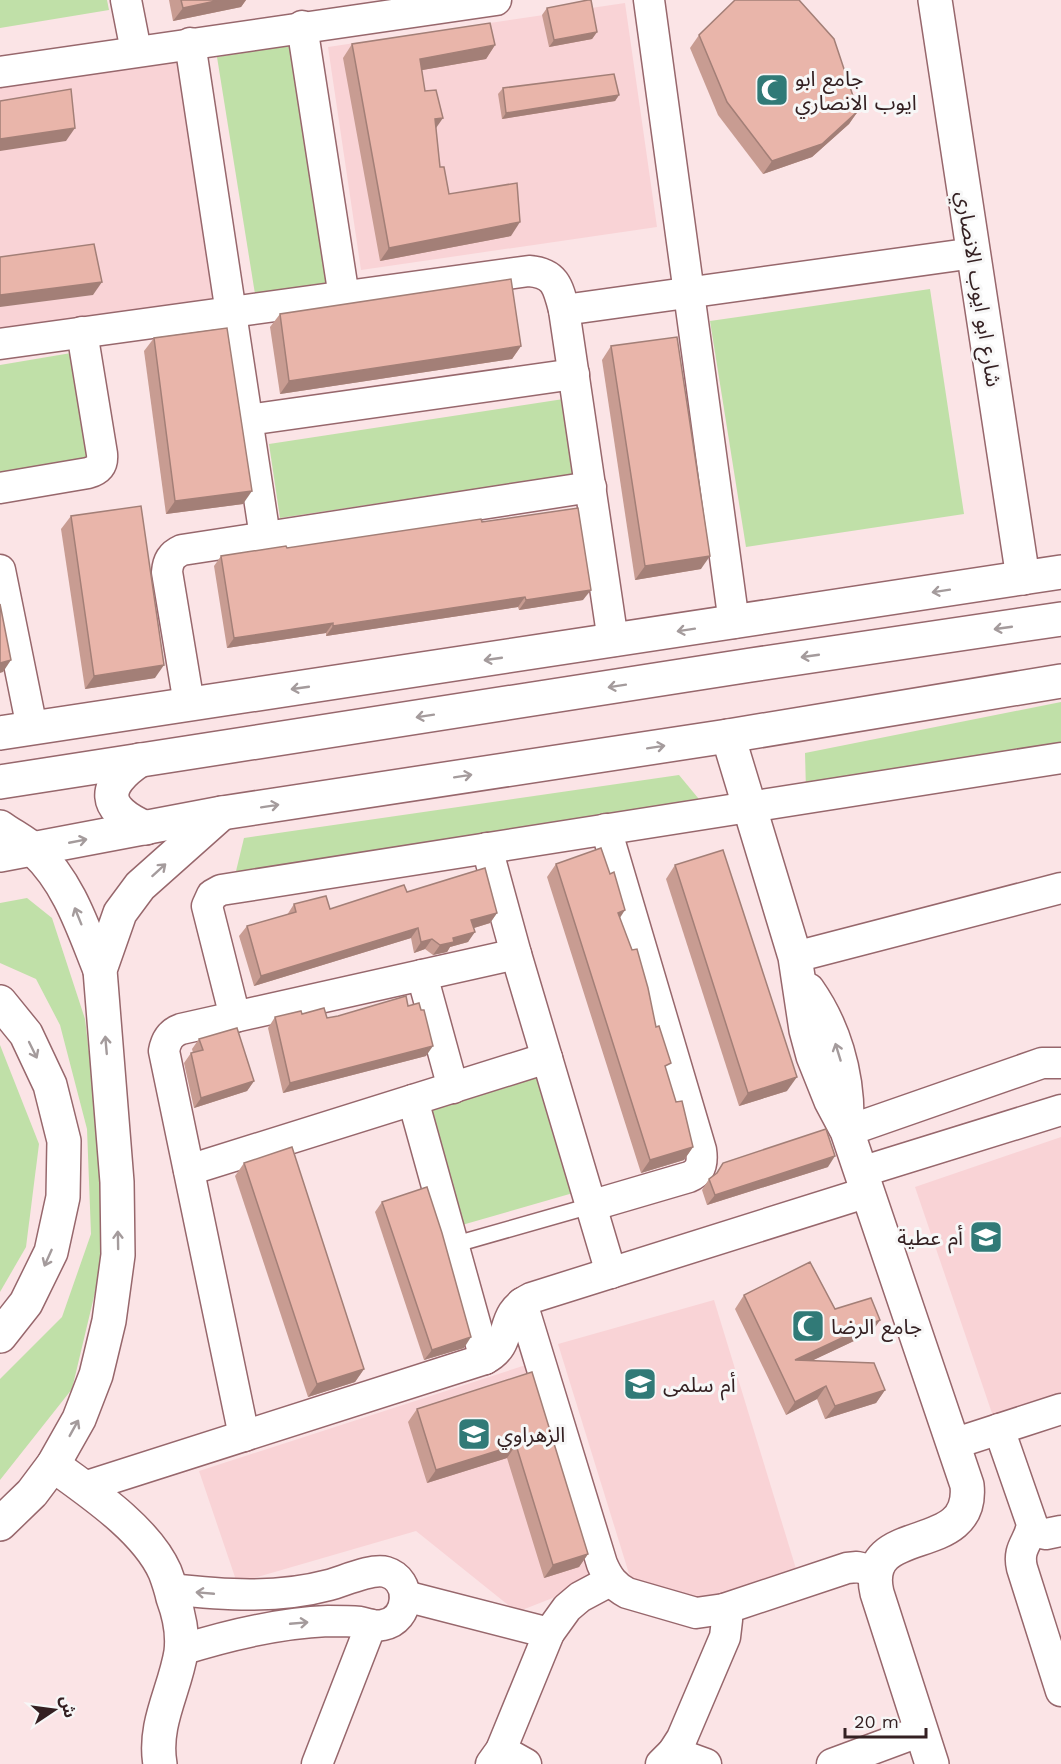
<svg xmlns="http://www.w3.org/2000/svg" width="1061" height="1764" font-family="'Work Sans','Noto Sans Arabic',sans-serif">
  <rect width="100%" height="100%" fill="#fbe4e6"/>
  <g fill="#f9d3d6">
    <polygon points="625,3 657,227 361,270 328,47"/>
    <polygon points="183,56 221,301 0,336 0,85"/>
    <polygon points="1061,1137 1061,1406 997,1428 915,1187"/>
    <polygon points="714,1300 797,1572 692,1608 630,1577 558,1344"/>
    <polygon points="532,1363 606,1577 517,1612 416,1531 237,1583 199,1471"/>
  </g>
  <g fill="#c0e0a8">
    <polygon points="0,0 107,0 109,10 0,28"/>
    <polygon points="298,44 335,282 255,294 217,57"/>
    <polygon points="930,289 964,514 746,547 710,321"/>
    <polygon points="77,352 94,457 0,472 0,365"/>
    <polygon points="570,398 582,473 280,518 269,444"/>
    <polygon points="1061,702 1061,742 806,790 805,753"/>
    <polygon points="679,775 708,810 231,892 244,838"/>
    <polygon points="27,898 52,918 85,1019 107,1206 97,1284 72,1389 0,1480 0,1379 62,1317 91,1234 87,1129 60,1025 36,979 0,963 0,903"/>
    <polygon points="0,1045 39,1144 26,1247 0,1292"/>
    <polygon points="546,1071 580,1191 455,1227 420,1107"/>
  </g>
  <g fill="none" stroke-linecap="round" stroke-linejoin="round">
    <g stroke="#97676c" stroke-width="18">
      <polyline id="lane" points="453,1245 590,1206"/>
    </g>
    <g stroke="#97676c" stroke-width="33">
      <g id="street">
        <polyline points="126,0 136,51"/>
        <polyline points="649,0 734,623"/>
        <polyline points="302,26 344,297"/>
        <polyline points="190,43 265,537"/>
        <polyline points="0,72 496,0"/>
        <polyline points="564,310 974,253"/>
        <path d="M 0,344 L 529,271 C 555,273 558,286 564,310 L 613,641"/>
        <polyline points="248,420 574,374"/>
        <path d="M 0,488 L 88,473 C 98,470 103,465 102,454 L 82,332"/>
        <polyline points="0,570 32,728"/>
        <path d="M 189,704 L 167,572 C 168,561 171,555 182,550 L 591,487"/>
        <polyline points="487,848 516,954 611,1273"/>
        <polyline points="795,957 1061,888"/>
        <polyline points="422,975 453,1088"/>
        <polyline points="235,1017 207,906 212,895 221,890 1061,758"/>
        <polyline points="413,1100 485,1359"/>
        <polyline points="847,1131 1042,1063 1061,1063"/>
        <polyline points="189,1170 547,1058"/>
        <polyline points="861,1172 1061,1110"/>
        <path d="M 590,1206 L 689,1177 C 701,1172 703,1163 701,1150 L 606,829"/>
        <path d="M 522,1303 L 602,1564 C 608,1578 614,1586 627,1593 L 696,1613 L 724,1609 L 847,1568 L 857,1567 L 875,1571"/>
        <path d="M 999,1429 L 1032,1524 C 1030,1542 1017,1547 1022,1568 L 1061,1691"/>
        <path d="M 244,1436 L 164,1051 C 166,1040 170,1033 181,1029 L 516,954"/>
        <polyline points="953,1444 1061,1409"/>
        <path d="M 84,1487 L 485,1359 C 516,1343 496,1315 531,1298 L 868,1192"/>
        <polyline points="1031,1531 1046,1534 1061,1531"/>
        <path d="M 170,1589 C 223,1595 277,1599 329,1585 C 344,1581 372,1568 386,1572 C 413,1580 410,1620 383,1625 C 375,1627 368,1624 360,1622 C 350,1621 339,1621 328,1621 C 278,1623 229,1635 181,1650"/>
        <polyline points="405,1596 549,1633"/>
        <polyline points="501,1750 526,1764"/>
        <polyline points="673,1752 706,1764"/>
        <polyline points="317,1764 371,1625"/>
        <polyline points="491,1764 501,1750 549,1633 567,1608 580,1597 610,1581"/>
        <polyline points="661,1764 673,1752 682,1738 725,1637 727,1620 724,1609"/>
        <polyline points="832,1764 921,1731"/>
      </g>
    </g>
    <g stroke="#97676c" stroke-width="36">
      <g id="secondary">
        <polyline points="935,0 1023,578"/>
        <polyline points="0,733 1061,572"/>
        <path d="M 728,736 L 795,957 L 806,1030 L 813,1056 L 831,1101 L 847,1131 L 967,1485 C 975,1559 860,1520 877,1593 L 932,1764"/>
        <path d="M 808,990 C 834,1027 847,1072 847,1117"/>
        <path d="M 53,1465 C 90,1492 146,1529 165,1572 C 168,1580 171,1589 173,1598 C 179,1614 183,1635 181,1652 C 175,1690 153,1724 160,1764"/>
      </g>
    </g>
    <g stroke="#97676c" stroke-width="36">
      <g id="primary">
        <path d="M 140,760 C 101,786 102,809 146,828"/>
        <polyline points="0,782 751,665 1061,619"/>
        <path d="M 0,827 C 11,835 25,842 35,851 C 69,883 83,928 100,970"/>
        <polyline points="0,855 222,813 728,736 1061,681"/>
      </g>
    </g>
    <g stroke="#97676c" stroke-width="36">
      <g id="highway">
        <polyline points="0,1002 26,1034 50,1085 64,1141 63,1197 51,1252 26,1303 0,1336"/>
        <polyline points="0,1524 32,1493 53,1465 79,1419 96,1375 109,1321 118,1255 117,1182 100,970 120,913 140,886 222,813"/>
      </g>
    </g>
    <use href="#lane" stroke="#fff" stroke-width="15"/>
    <use href="#street" stroke="#fff" stroke-width="30"/>
    <use href="#secondary" stroke="#fff" stroke-width="33"/>
    <use href="#primary" stroke="#fff" stroke-width="33"/>
    <use href="#highway" stroke="#fff" stroke-width="33"/>
  </g>
  <g fill="#c89c92">
    <polygon points="169,0 246,0 241,7 173,21"/>
    <polygon points="547,8 597,32 592,39 549,47 542,15"/>
    <polygon points="699,35 858,111 849,124 812,157 763,174 718,115 690,48"/>
    <polygon points="352,44 495,45 486,59 422,70 425,91 436,127 440,167 449,194 511,236 380,261 343,58"/>
    <polygon points="503,88 619,95 615,101 502,119 498,94"/>
    <polygon points="280,314 521,346 512,359 280,394 270,327"/>
    <polygon points="154,338 243,504 166,514 144,351"/>
    <polygon points="611,346 701,569 635,580 602,360"/>
    <polygon points="71,516 155,678 85,689 61,529"/>
    <polygon points="482,522 583,600 519,610 518,607 326,636 326,633 227,648 214,566 221,556 287,548"/>
    <polygon points="556,864 610,874 620,918 666,1070 676,1102 693,1147 684,1160 641,1173 547,877"/>
    <polygon points="675,865 787,1091 739,1106 666,879"/>
    <polygon points="407,892 497,913 490,923 474,928 468,942 450,947 447,952 433,955 425,949 414,953 411,938 254,986 239,936 247,926 287,915 294,904 330,909"/>
    <polygon points="408,1006 426,1056 283,1093 268,1028 275,1017 302,1014 327,1018"/>
    <polygon points="199,1039 254,1081 247,1091 194,1108 184,1063 191,1053 193,1053 192,1049"/>
    <polygon points="244,1163 364,1369 355,1382 308,1397 235,1176"/>
    <polygon points="723,1163 828,1167 707,1205 702,1190 709,1179 715,1175"/>
    <polygon points="382,1202 464,1348 424,1360 375,1212"/>
    <polygon points="744,1295 835,1309 880,1320 871,1333 813,1360 885,1390 876,1403 825,1419 817,1399 786,1415 735,1309"/>
    <polygon points="532,1372 588,1554 579,1567 544,1578 507,1458 427,1483 408,1422 417,1409"/>
  </g>
  <g fill="#a37f77">
    <polygon points="220,0 246,0 241,7 173,21 183,8"/>
    <polygon points="597,32 592,39 549,47 554,40"/>
    <polygon points="495,45 486,59 411,72 420,59"/>
    <polygon points="619,95 615,101 502,119 506,113"/>
    <polygon points="858,111 849,124 812,157 763,174 772,161"/>
    <polygon points="443,118 434,131 435,119"/>
    <polygon points="75,128 66,141 0,151 0,139"/>
    <polygon points="520,222 511,236 380,261 389,248"/>
    <polygon points="102,282 93,295 0,307 0,295"/>
    <polygon points="521,346 512,359 280,394 289,381"/>
    <polygon points="252,491 243,504 166,514 175,501"/>
    <polygon points="710,556 701,569 635,580 645,566"/>
    <polygon points="591,590 583,600 519,610 526,600"/>
    <polygon points="525,597 518,607 326,636 333,626"/>
    <polygon points="333,623 326,633 227,648 234,638"/>
    <polygon points="11,660 3,672 0,673 0,663"/>
    <polygon points="164,665 155,678 85,689 94,676"/>
    <polygon points="625,910 616,924 618,913"/>
    <polygon points="497,913 490,923 464,931 471,920"/>
    <polygon points="418,928 411,938 254,986 261,976"/>
    <polygon points="475,932 468,942 450,947 447,952 433,955 440,945 453,938"/>
    <polygon points="432,939 425,949 414,953 421,942"/>
    <polygon points="433,1046 426,1056 283,1093 290,1083"/>
    <polygon points="797,1077 787,1091 739,1106 748,1093"/>
    <polygon points="254,1081 247,1091 194,1108 201,1098"/>
    <polygon points="693,1147 684,1160 641,1173 650,1160"/>
    <polygon points="835,1156 828,1167 707,1205 715,1195"/>
    <polygon points="880,1320 871,1333 786,1373 795,1360"/>
    <polygon points="471,1337 464,1348 424,1360 432,1350"/>
    <polygon points="364,1369 355,1382 308,1397 317,1384"/>
    <polygon points="826,1386 817,1399 786,1415 795,1402"/>
    <polygon points="885,1390 876,1403 825,1419 835,1406"/>
    <polygon points="516,1445 507,1458 427,1483 436,1470"/>
    <polygon points="588,1554 579,1567 544,1578 553,1565"/>
  </g>
  <g fill="#e9b5aa" stroke="#a37f77" stroke-width="1.5">
    <polygon points="181,0 220,0 183,8"/>
    <polygon points="588,0 591,0 597,32 554,40 547,8"/>
    <polygon points="735,0 799,0 834,39 858,111 822,144 772,161 727,102 699,35"/>
    <polygon points="490,23 495,45 420,59 425,91 436,90 443,118 435,119 440,167 444,167 449,194 517,183 520,222 389,248 352,44"/>
    <polygon points="614,74 619,95 506,113 503,88"/>
    <polygon points="71,89 75,128 0,139 0,101"/>
    <polygon points="94,244 102,282 0,295 0,257"/>
    <polygon points="511,279 521,346 289,381 280,314"/>
    <polygon points="227,328 252,491 175,501 154,338"/>
    <polygon points="677,337 710,556 645,566 611,346"/>
    <polygon points="141,506 164,665 94,676 71,516"/>
    <polygon points="578,508 591,590 526,600 525,597 333,626 333,623 234,638 221,556 286,546 287,548 481,519 482,522"/>
    <polygon points="0,604 11,660 0,663"/>
    <polygon points="601,848 610,874 614,872 625,910 618,913 632,950 637,949 648,988 656,1027 659,1026 671,1063 665,1066 676,1102 682,1101 693,1147 650,1160 556,864"/>
    <polygon points="723,850 797,1077 748,1093 675,865"/>
    <polygon points="485,868 497,913 471,920 475,932 453,938 454,942 440,945 432,939 421,942 418,928 261,976 247,926 296,912 294,904 326,896 330,909 404,885 407,892"/>
    <polygon points="406,996 408,1006 419,1003 421,1010 424,1010 433,1046 290,1083 275,1017 301,1011 302,1014 324,1008 327,1018 338,1016"/>
    <polygon points="237,1028 254,1081 201,1098 191,1053 203,1050 199,1039"/>
    <polygon points="826,1129 835,1156 715,1195 709,1179 717,1173 723,1163"/>
    <polygon points="292,1147 364,1369 317,1384 244,1163"/>
    <polygon points="427,1187 442,1233 471,1337 432,1350 382,1202"/>
    <polygon points="810,1262 835,1309 871,1298 880,1320 795,1360 874,1363 885,1390 835,1406 826,1386 795,1402 744,1295"/>
    <polygon points="532,1372 588,1554 553,1565 516,1445 436,1470 417,1409"/>
  </g>
  <defs><path id="oneway-shaft" d="M-6 0H5M1.5-3L5.5 0L1.5 3" fill="none" stroke-width="1.6" stroke-linecap="round" stroke-linejoin="round" transform="scale(1.5)"/></defs>
  <g stroke="#a49b9c">
    <use href="#oneway-shaft" transform="translate(941 591) rotate(171)"/>
    <use href="#oneway-shaft" transform="translate(1003 628) rotate(172)"/>
    <use href="#oneway-shaft" transform="translate(686 630) rotate(171)"/>
    <use href="#oneway-shaft" transform="translate(810 656) rotate(172)"/>
    <use href="#oneway-shaft" transform="translate(493 659) rotate(172)"/>
    <use href="#oneway-shaft" transform="translate(617 686) rotate(171)"/>
    <use href="#oneway-shaft" transform="translate(300 688) rotate(172)"/>
    <use href="#oneway-shaft" transform="translate(425 716) rotate(171)"/>
    <use href="#oneway-shaft" transform="translate(656 747) rotate(-9)"/>
    <use href="#oneway-shaft" transform="translate(463 776) rotate(-9)"/>
    <use href="#oneway-shaft" transform="translate(270 806) rotate(-9)"/>
    <use href="#oneway-shaft" transform="translate(78 841) rotate(-11)"/>
    <use href="#oneway-shaft" transform="translate(159 870) rotate(-42)"/>
    <use href="#oneway-shaft" transform="translate(78 916) rotate(-112)"/>
    <use href="#oneway-shaft" transform="translate(106 1045) rotate(-95)"/>
    <use href="#oneway-shaft" transform="translate(33 1050) rotate(64)"/>
    <use href="#oneway-shaft" transform="translate(838 1052) rotate(-107)"/>
    <use href="#oneway-shaft" transform="translate(118 1240) rotate(-91)"/>
    <use href="#oneway-shaft" transform="translate(48 1258) rotate(114)"/>
    <use href="#oneway-shaft" transform="translate(74 1428) rotate(-61)"/>
    <use href="#oneway-shaft" transform="translate(205 1593) rotate(-175)"/>
    <use href="#oneway-shaft" transform="translate(299 1623) rotate(-5)"/>
  </g>
  <defs>
    <g id="mosque-square" transform="scale(1.725)"><rect x="-9" y="-9" width="18" height="18" rx="4" fill="#317a77" stroke="#f7f7f7"/><path d="M3.5-4.9A6 6 0 1 0 3.5 4.9A5 5 0 1 1 3.5-4.9Z" fill="#fff"/></g>
    <g id="school-square" transform="scale(1.725)"><rect x="-9" y="-9" width="18" height="18" rx="4" fill="#317a77" stroke="#f7f7f7"/><path d="M0-5L7-2L0 1L-7-2ZM-4 1L0 2.5L4 1V4Q0 6-4 4Z" fill="#fff"/></g>
  </defs>
  <g fill-rule="evenodd">
    <use href="#mosque-square" x="772" y="90"/>
    <use href="#school-square" x="986" y="1237"/>
    <use href="#mosque-square" x="808" y="1326"/>
    <use href="#school-square" x="640" y="1384"/>
    <use href="#school-square" x="474" y="1434"/>
  </g>
  <g text-anchor="middle" dominant-baseline="central" stroke-width="6" stroke-linejoin="round" paint-order="stroke">
    <g font-size="21" fill="#342022" stroke="#f7f7f7" text-anchor="start">
      <text x="795" y="78">جامع ابو<tspan x="795" dy="24">ايوب الانصاري</tspan></text>
      <text x="963" y="1237" text-anchor="end">أم عطية</text>
      <text x="831" y="1326">جامع الرضا</text>
      <text x="663" y="1384">أم سلمى</text>
      <text x="497" y="1434">الزهراوي</text>
    </g>
    <g font-size="21" fill="#342022" stroke="#f7f7f7">
      <text transform="translate(979 289) rotate(81)">شارع ابو ايوب الانصاري</text>
    </g>
  </g>
  <g transform="translate(54 1710) rotate(77)" stroke="#f7f7f7" stroke-width="4.5" paint-order="stroke">
  <path d="M0-4.5L10 22L0 15L-10 22Z" fill="#342022"/>
  <text y="-9" font-size="16" font-weight="bold" text-anchor="middle" fill="#342022">ش</text>
  </g>
  <path d="M845 1728v9h81v-9" fill="none" stroke="#342022" stroke-width="3"/>
  <text x="854" y="1728" font-size="18" fill="#342022" stroke="#f7f7f7" stroke-width="4.5" paint-order="stroke">20 m</text>
</svg>
